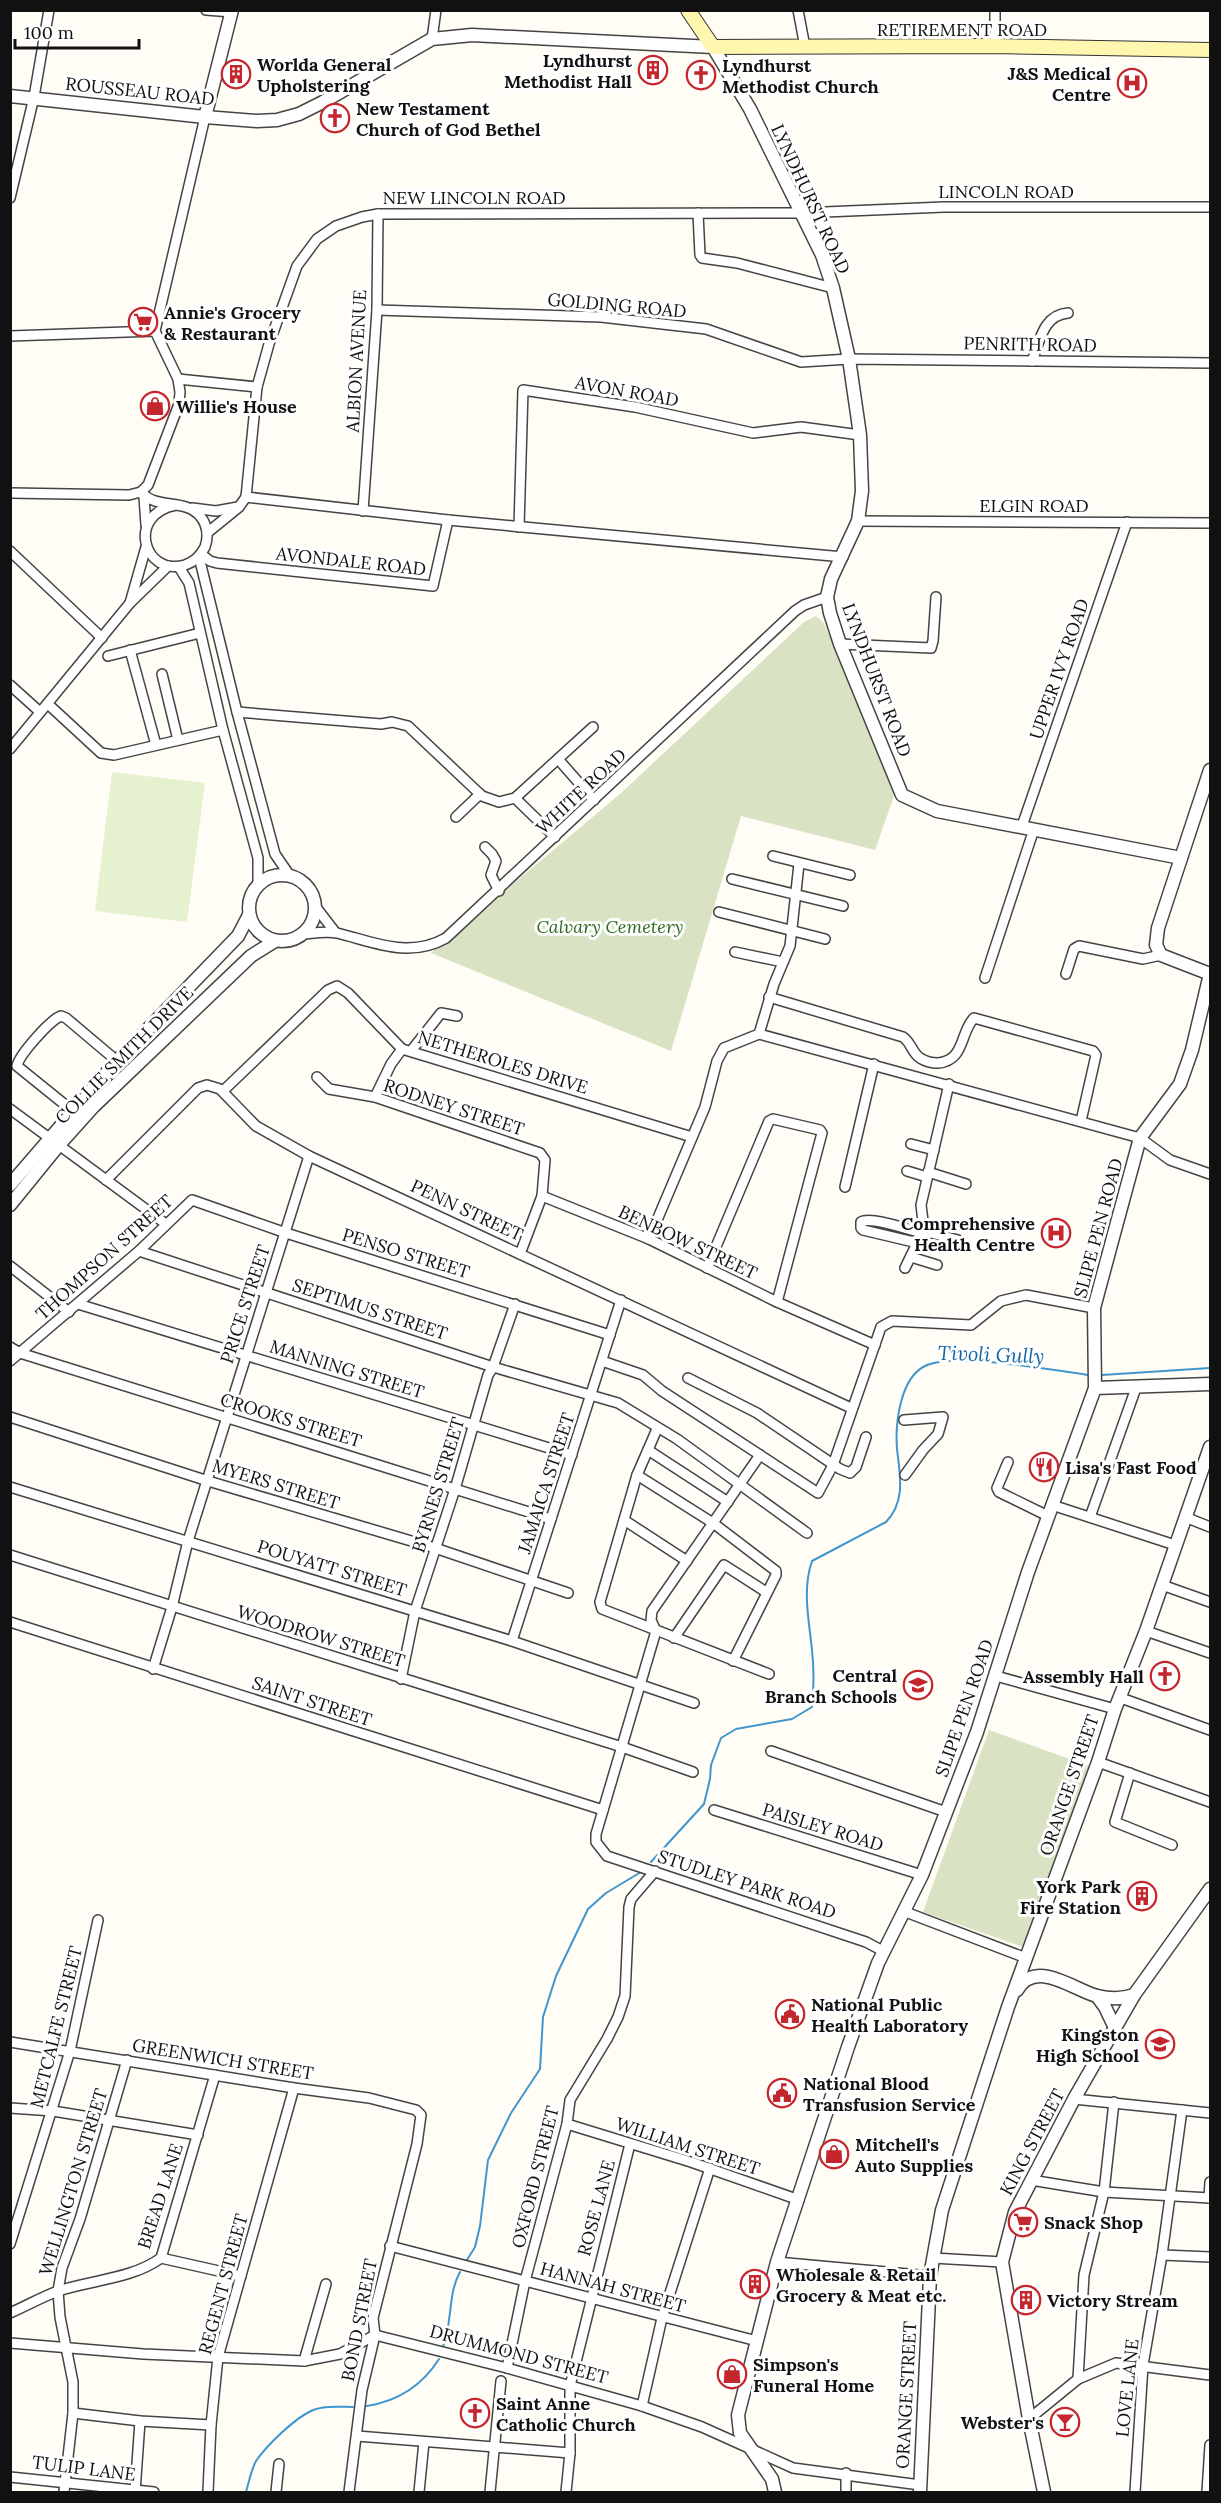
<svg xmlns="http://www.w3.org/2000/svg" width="1221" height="2503" font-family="Lora,serif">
  <rect width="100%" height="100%" fill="#fffdf5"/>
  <g fill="#d9e3c4">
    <polygon points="816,616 824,623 894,791 893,799 875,850 741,816 671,1051 431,953 620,794 804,622"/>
    <polygon points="989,1730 1089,1766 1023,1947 923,1912"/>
  </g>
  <polygon fill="#e6f2cf" points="112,772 205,783 187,922 95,911"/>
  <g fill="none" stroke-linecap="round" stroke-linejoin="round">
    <g stroke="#3f96cf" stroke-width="2">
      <polyline points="1102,1375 1210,1368"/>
      <path d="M 651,1862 L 704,1804 L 710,1779 L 711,1765 L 721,1738 L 736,1729 L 792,1719 L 812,1707 C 814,1688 814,1669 812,1650 C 809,1620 802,1590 812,1561 L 886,1522 C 906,1501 900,1475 897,1449 C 895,1424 900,1378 925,1366 C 953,1352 1055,1370 1088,1375"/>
      <polyline points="467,2260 475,2247 480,2226 488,2160 511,2113 540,2069 543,2017 556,1976 588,1909 606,1893 641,1872"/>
      <path d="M 442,2349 C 453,2325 447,2295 460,2272"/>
      <path d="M 367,2406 C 398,2401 422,2386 439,2359"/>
      <path d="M 246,2492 C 249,2482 251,2470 256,2461 C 267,2445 294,2419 311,2411 C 324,2405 340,2407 353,2407"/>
    </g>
    <g stroke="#444" stroke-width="12">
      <g id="minor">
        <polyline points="206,10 232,12"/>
        <polyline points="798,10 805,47"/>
        <polyline points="995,10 995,46"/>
        <polyline points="432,39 436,10"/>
        <polyline points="10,198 34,97 49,10"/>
        <polyline points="698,213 700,255 702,258 737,263 833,288"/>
        <polyline points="377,310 601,317 706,329 801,362 849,359 1210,363"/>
        <polyline points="10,336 155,331"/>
        <path d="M 1032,361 C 1040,341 1043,315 1068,313"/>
        <polyline points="178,379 257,387"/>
        <polyline points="141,492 148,485 179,404 180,392 178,379 155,331 205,117"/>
        <path d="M 141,492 C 156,510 185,498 200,516 C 207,524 209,536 205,547 C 201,555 194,562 185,565 C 143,577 126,514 176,505"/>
        <polyline points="10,493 129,495 141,492"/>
        <polyline points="144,497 146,525"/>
        <polyline points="246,497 257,387 269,344 297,266 317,239 336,226 362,217 378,214 801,213 944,207 1210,207"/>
        <polyline points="246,497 448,520 843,557"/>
        <polyline points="192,508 216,511 238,507"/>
        <polyline points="363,511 377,310 378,214"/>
        <polyline points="858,521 1210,523"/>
        <polyline points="519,527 523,390 635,407 753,433 801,427 860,435"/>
        <polyline points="207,533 239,507 246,497"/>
        <polyline points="146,547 130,603 168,566"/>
        <polyline points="10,551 102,638"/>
        <polyline points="201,554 210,561 217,563 433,586 448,520"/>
        <polyline points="199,557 237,712 275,854 290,876"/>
        <polyline points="179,567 189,583 223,730 258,858 258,885"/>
        <polyline points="840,644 931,648 933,641 936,597"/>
        <polyline points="130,650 156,745"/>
        <polyline points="108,656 200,633"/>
        <polyline points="162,674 178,740"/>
        <polyline points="10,685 40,712"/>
        <polyline points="49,705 101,753 114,755 223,730"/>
        <polyline points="237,712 381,724 392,722 408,726 482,796 499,802 515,798 593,727"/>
        <polyline points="10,749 130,603"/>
        <polyline points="558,759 594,800"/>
        <polyline points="515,798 555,837"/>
        <polyline points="456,817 480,794"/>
        <polyline points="1022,826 1127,522"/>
        <polyline points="485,847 492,854 496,861 491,875 499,891"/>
        <polyline points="773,856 850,875"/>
        <polyline points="799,864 790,946 774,984 759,1034 1140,1138 1170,1160 1210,1174"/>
        <polyline points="732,879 843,906"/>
        <polyline points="315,906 335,932"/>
        <polyline points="719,912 825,939"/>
        <path d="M 304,934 C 314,933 327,931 337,933 C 374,942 409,959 446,938 L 795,611 L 804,605 L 827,597"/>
        <polyline points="735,952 783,962"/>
        <polyline points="1066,974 1074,949 1079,946 1143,959 1161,955"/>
        <polyline points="985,978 1034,829"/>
        <path d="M 769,997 L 903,1037 C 911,1042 912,1053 920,1058 C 926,1062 931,1063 938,1063 C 965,1061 960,1032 974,1018 L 1093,1051 L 1096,1055 L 1081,1121"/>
        <polyline points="411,1051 441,1013 457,1016"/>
        <polyline points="317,1077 329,1089 375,1097 540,1153 545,1160 542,1196"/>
        <polyline points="223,1091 328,990 337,986 348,993 402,1049 692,1137"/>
        <polyline points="375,1097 391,1064 402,1049"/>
        <polyline points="10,1109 166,1224"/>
        <path d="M 74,1112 L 17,1066 C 19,1055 50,1020 61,1016 L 66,1018 L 117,1061"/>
        <polyline points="911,1144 934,1150"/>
        <polyline points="907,1171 927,1177"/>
        <polyline points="928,1172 966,1184"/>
        <polyline points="106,1180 198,1088 207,1085 220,1089 256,1126 309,1156 851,1408"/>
        <polyline points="845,1187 874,1064"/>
        <polyline points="923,1231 958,1240"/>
        <polyline points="649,1239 705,1107 717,1061 724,1048 759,1034"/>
        <path d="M 918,1243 L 863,1230 L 861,1228 L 861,1222 C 872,1216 909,1230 922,1233"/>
        <polyline points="139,1251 493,1367 618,1403 677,1439 807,1533"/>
        <polyline points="520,1254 542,1196 649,1239 777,1302 875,1345"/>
        <polyline points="911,1257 937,1265"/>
        <polyline points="10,1266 69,1312"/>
        <polyline points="707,1268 769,1121 773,1119 820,1130 822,1133 777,1302"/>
        <polyline points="905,1268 924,1229 921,1205 949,1084"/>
        <polyline points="78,1304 572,1455"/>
        <polyline points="10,1347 20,1353 551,1519"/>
        <polyline points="10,1361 139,1251 192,1200 286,1233 610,1335"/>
        <polyline points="602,1361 643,1375 662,1391 818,1493 833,1465 881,1327 892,1321 971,1325 1001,1301 1026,1295 1094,1308"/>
        <polyline points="688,1378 757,1413 840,1469 850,1473 856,1467 866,1437"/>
        <polyline points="10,1417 208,1481 435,1548 568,1593"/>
        <polyline points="904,1420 943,1417 938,1434 923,1450 905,1475"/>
        <polyline points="657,1429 637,1475 600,1602 602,1609 769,1674"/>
        <polyline points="648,1450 728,1502"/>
        <polyline points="760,1455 652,1611 651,1620 656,1631 596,1834 596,1842 607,1856 866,1942 883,1951"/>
        <polyline points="1008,1462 997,1488 999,1492 1048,1516"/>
        <polyline points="637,1475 713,1523 776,1571 776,1575 733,1661"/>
        <polyline points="10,1487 512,1641 694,1703"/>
        <polyline points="1052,1505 1175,1545"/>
        <polyline points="1090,1517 1136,1388"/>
        <polyline points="1185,1517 1210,1527"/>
        <polyline points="624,1520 687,1561"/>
        <polyline points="10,1555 622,1747 693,1772"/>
        <polyline points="1162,1585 1210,1602"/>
        <polyline points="10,1622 603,1810"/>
        <polyline points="1146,1631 1210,1653"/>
        <polyline points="674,1638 724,1565 766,1592"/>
        <polyline points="512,1641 621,1300"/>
        <polyline points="153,1669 172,1607 188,1541 309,1156"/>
        <polyline points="996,1676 1115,1709"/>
        <polyline points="401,1679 415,1611 455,1489 488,1375 493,1367 515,1304"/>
        <polyline points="1121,1698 1210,1730"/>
        <polyline points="771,1751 946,1812"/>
        <polyline points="1098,1762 1210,1802"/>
        <polyline points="1130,1773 1115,1822 1172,1845"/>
        <polyline points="714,1810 922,1875"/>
        <polyline points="903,1911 1026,1958"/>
        <polyline points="10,2042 294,2088 369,2098 416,2110 421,2115 417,2144 373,2318 375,2335 362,2390 349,2492"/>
        <polyline points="1074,2099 1210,2113"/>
        <polyline points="10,2108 53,2111 198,2135"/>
        <polyline points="567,2124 691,2162 799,2200"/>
        <polyline points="1031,2180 1104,2192 1210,2198"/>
        <polyline points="1209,2198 1210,2182"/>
        <polyline points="10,2244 70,2051 98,1920"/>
        <polyline points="390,2246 757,2341"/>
        <polyline points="1162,2255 1210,2257"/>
        <polyline points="161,2258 241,2276"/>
        <polyline points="933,2258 1002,2262"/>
        <polyline points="777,2262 930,2276"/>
        <path d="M 10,2313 C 26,2306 42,2297 58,2291 C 91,2280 132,2279 161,2258 L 215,2075"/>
        <polyline points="10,2343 143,2354 304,2361 340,2354 375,2335 507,2368 642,2406 702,2427 793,2468 920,2485"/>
        <polyline points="304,2361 326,2284"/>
        <polyline points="507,2368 525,2281 567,2124 570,2100 607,2039 618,2017 625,1996 629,1907 631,1899 655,1871"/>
        <polyline points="1078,2379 1084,2275 1104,2192 1114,2102"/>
        <polyline points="642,2406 662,2318 710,2168"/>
        <polyline points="73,2413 140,2421 211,2425"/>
        <polyline points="1029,2419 1078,2379 1116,2363 1210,2375"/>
        <polyline points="357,2436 570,2453"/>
        <polyline points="10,2477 154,2492"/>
        <polyline points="64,2492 73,2413 73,2382 60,2317 58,2291 62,2268 80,2219 127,2060"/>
        <polyline points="135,2492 140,2421"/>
        <polyline points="208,2492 211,2425 218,2357 294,2088"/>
        <polyline points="276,2492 279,2464"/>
        <polyline points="419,2492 424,2442"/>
        <polyline points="490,2492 501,2381"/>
        <polyline points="566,2492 570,2453 570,2386 630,2144"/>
        <polyline points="846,2492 846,2473"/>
        <polyline points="1135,2492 1143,2365 1162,2255 1182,2110"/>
        <polyline points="1207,2492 1210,2445"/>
      </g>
    </g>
    <g stroke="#444" stroke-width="15">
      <g id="tertiary">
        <polyline points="10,96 205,117 257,121 277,120 299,114 323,102 432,39 472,35 713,47 750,109 822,255 833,288 849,359 856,407 860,435 862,491 858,521 831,579 827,597 830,613 840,644 902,795 937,811 1181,858"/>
        <polyline points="205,117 232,10"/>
        <polyline points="1210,770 1158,928 1156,945 1161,955 1210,974"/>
        <circle cx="282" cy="908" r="33"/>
        <polyline points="10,1185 117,1061 238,936 249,915"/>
        <polyline points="10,1205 58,1146 93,1107 251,956 275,941"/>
        <polyline points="1095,1388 1210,1384"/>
        <path d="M 1017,1990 C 1035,1958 1074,1990 1097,1996 C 1110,1999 1123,1999 1134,1995"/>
        <polyline points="1097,1996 1105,2007 1115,2028"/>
        <polyline points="775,2492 772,2479 740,2433 738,2415 777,2262 848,2047 878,1963 922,1875 977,1732 1028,1572 1095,1388 1094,1308 1115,1230 1140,1138 1180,1084 1192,1050 1210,974"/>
        <polyline points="920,2492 930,2276 942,2210 1008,2007 1098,1762 1115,1709 1146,1631 1210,1447"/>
        <polyline points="1044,2492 1029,2419 1002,2262 1015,2212 1074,2099 1134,1995 1210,1889"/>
      </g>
    </g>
    <g stroke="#333" stroke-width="16">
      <polyline id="secondary" points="688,10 713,47 995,46 1210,50"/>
    </g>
    <use href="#minor" stroke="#fff" stroke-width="9"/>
    <use href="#tertiary" stroke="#fff" stroke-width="12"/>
    <use href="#secondary" stroke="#fff6b0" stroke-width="14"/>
  </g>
  <defs>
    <g id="building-ring" transform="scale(1.5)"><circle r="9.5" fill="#fff" stroke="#c4262e" stroke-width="1.5"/><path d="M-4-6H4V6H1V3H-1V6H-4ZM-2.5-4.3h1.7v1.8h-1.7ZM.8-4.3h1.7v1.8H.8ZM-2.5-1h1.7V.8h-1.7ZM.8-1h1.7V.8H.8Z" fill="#c4262e"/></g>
    <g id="church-ring" transform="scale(1.5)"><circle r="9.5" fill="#fff" stroke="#c4262e" stroke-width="1.5"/><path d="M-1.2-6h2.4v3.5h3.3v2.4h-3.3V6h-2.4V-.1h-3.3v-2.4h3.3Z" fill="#c4262e"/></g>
    <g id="hospital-ring" transform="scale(1.5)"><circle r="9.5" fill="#fff" stroke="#c4262e" stroke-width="1.5"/><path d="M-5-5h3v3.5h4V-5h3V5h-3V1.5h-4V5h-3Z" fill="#c4262e"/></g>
    <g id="supermarket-ring" transform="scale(1.5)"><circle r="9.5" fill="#fff" stroke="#c4262e" stroke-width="1.5"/><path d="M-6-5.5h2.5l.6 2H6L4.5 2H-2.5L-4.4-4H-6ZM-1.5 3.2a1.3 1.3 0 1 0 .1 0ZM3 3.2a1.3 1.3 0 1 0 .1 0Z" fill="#c4262e"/></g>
    <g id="shop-ring" transform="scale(1.5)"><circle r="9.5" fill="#fff" stroke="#c4262e" stroke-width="1.5"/><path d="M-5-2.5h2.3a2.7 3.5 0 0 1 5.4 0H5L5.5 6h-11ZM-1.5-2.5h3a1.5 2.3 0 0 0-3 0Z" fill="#c4262e"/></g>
    <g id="restaurant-ring" transform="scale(1.5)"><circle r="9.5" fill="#fff" stroke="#c4262e" stroke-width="1.5"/><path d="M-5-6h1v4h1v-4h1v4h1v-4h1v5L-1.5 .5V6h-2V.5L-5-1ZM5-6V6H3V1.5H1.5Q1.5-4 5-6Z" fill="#c4262e"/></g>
    <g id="school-ring" transform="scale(1.5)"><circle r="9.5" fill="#fff" stroke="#c4262e" stroke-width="1.5"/><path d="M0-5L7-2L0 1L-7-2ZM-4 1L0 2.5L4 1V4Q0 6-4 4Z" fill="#c4262e"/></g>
    <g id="civic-ring" transform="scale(1.5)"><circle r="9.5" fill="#fff" stroke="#c4262e" stroke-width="1.5"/><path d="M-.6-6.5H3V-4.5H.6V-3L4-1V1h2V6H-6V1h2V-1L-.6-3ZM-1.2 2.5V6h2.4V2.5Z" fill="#c4262e"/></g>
    <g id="bar-ring" transform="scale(1.5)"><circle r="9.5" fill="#fff" stroke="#c4262e" stroke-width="1.5"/><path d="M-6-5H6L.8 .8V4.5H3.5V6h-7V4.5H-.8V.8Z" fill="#c4262e"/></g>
  </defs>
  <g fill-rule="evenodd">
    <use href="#building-ring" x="653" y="70"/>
    <use href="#building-ring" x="236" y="74"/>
    <use href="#church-ring" x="701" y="75"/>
    <use href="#hospital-ring" x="1132" y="83"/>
    <use href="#church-ring" x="335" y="118"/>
    <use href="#supermarket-ring" x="143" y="322"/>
    <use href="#shop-ring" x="155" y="406"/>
    <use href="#hospital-ring" x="1056" y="1233"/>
    <use href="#restaurant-ring" x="1044" y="1467"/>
    <use href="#church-ring" x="1165" y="1676"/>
    <use href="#school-ring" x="918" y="1685"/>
    <use href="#building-ring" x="1142" y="1896"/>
    <use href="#civic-ring" x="790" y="2014"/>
    <use href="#school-ring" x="1160" y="2044"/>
    <use href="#civic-ring" x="782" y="2093"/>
    <use href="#shop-ring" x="834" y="2154"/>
    <use href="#supermarket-ring" x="1023" y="2222"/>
    <use href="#building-ring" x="755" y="2284"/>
    <use href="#building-ring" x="1026" y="2300"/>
    <use href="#shop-ring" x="732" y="2374"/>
    <use href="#church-ring" x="475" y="2413"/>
    <use href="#bar-ring" x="1065" y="2422"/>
  </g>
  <g text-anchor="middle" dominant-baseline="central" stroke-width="6" stroke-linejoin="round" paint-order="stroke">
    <g font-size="18" fill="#111" stroke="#fff">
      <text x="962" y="29">RETIREMENT ROAD</text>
      <text transform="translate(140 91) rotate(6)">ROUSSEAU ROAD</text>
      <text x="1006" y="191">LINCOLN ROAD</text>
      <text x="474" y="197">NEW LINCOLN ROAD</text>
      <text transform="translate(811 199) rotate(65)">LYNDHURST ROAD</text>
      <text transform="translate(617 305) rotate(5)">GOLDING ROAD</text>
      <text transform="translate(1030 344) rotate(1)">PENRITH ROAD</text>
      <text transform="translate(356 361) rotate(-87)">ALBION AVENUE</text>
      <text transform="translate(627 391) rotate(10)">AVON ROAD</text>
      <text x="1034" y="505">ELGIN ROAD</text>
      <text transform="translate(351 561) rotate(6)">AVONDALE ROAD</text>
      <text transform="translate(1059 669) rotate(-71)">UPPER IVY ROAD</text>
      <text transform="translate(877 680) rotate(69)">LYNDHURST ROAD</text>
      <text transform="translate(581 791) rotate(-43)">WHITE ROAD</text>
      <text transform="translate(124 1055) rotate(-45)">COLLIE SMITH DRIVE</text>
      <text transform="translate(503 1062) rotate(17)">NETHEROLES DRIVE</text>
      <text transform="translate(454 1107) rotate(18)">RODNEY STREET</text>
      <text transform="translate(467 1210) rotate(25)">PENN STREET</text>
      <text transform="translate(1098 1228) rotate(-75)">SLIPE PEN ROAD</text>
      <text transform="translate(688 1242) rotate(25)">BENBOW STREET</text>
      <text transform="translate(406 1253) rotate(17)">PENSO STREET</text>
      <text transform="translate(104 1257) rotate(-42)">THOMPSON STREET</text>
      <text transform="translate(245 1304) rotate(-72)">PRICE STREET</text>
      <text transform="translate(370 1309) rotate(18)">SEPTIMUS STREET</text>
      <text transform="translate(347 1369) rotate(17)">MANNING STREET</text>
      <text transform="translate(291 1420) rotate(17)">CROOKS STREET</text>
      <text transform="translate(546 1483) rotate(-72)">JAMAICA STREET</text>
      <text transform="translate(276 1484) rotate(17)">MYERS STREET</text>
      <text transform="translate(438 1485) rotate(-73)">BYRNES STREET</text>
      <text transform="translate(332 1568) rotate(17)">POUYATT STREET</text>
      <text transform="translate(321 1636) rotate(17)">WOODROW STREET</text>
      <text transform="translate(312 1701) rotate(18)">SAINT STREET</text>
      <text transform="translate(964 1708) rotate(-71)">SLIPE PEN ROAD</text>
      <text transform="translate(1069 1785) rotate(-71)">ORANGE STREET</text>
      <text transform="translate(823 1827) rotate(17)">PAISLEY ROAD</text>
      <text transform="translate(747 1884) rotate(18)">STUDLEY PARK ROAD</text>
      <text transform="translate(56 2027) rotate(-76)">METCALFE STREET</text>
      <text transform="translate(223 2059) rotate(9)">GREENWICH STREET</text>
      <text transform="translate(1032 2142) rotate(-62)">KING STREET</text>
      <text transform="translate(688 2146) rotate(18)">WILLIAM STREET</text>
      <text transform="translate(535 2177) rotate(-76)">OXFORD STREET</text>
      <text transform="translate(73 2182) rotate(-73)">WELLINGTON STREET</text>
      <text transform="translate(160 2196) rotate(-72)">BREAD LANE</text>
      <text transform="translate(596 2208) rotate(-75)">ROSE LANE</text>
      <text transform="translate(223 2284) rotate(-75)">REGENT STREET</text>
      <text transform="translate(613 2287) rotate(15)">HANNAH STREET</text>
      <text transform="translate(359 2320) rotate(-79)">BOND STREET</text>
      <text transform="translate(519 2354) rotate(15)">DRUMMOND STREET</text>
      <text transform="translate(1127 2388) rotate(-84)">LOVE LANE</text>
      <text transform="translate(906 2395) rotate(-87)">ORANGE STREET</text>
      <text transform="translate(84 2468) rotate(7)">TULIP LANE</text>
    </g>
    <g font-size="18" font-weight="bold" fill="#111" stroke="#fff" text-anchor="start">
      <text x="632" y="60" text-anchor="end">Lyndhurst<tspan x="632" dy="21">Methodist Hall</tspan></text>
      <text x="257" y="64">Worlda General<tspan x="257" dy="21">Upholstering</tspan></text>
      <text x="722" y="65">Lyndhurst<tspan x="722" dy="21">Methodist Church</tspan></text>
      <text x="1111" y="73" text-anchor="end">J&amp;S Medical<tspan x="1111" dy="21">Centre</tspan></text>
      <text x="356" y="108">New Testament<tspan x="356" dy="21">Church of God Bethel</tspan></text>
      <text x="164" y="312">Annie's Grocery<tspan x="164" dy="21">&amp; Restaurant</tspan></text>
      <text x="176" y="406">Willie's House</text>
      <text x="1035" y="1223" text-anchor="end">Comprehensive<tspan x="1035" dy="21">Health Centre</tspan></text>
      <text x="1065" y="1467">Lisa's Fast Food</text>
      <text x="897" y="1675" text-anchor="end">Central<tspan x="897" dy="21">Branch Schools</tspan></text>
      <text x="1144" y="1676" text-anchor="end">Assembly Hall</text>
      <text x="1121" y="1886" text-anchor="end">York Park<tspan x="1121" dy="21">Fire Station</tspan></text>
      <text x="811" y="2004">National Public<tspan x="811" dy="21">Health Laboratory</tspan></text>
      <text x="1139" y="2034" text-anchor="end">Kingston<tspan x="1139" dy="21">High School</tspan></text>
      <text x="803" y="2083">National Blood<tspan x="803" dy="21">Transfusion Service</tspan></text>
      <text x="855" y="2144">Mitchell's<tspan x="855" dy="21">Auto Supplies</tspan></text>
      <text x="1044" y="2222">Snack Shop</text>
      <text x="776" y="2274">Wholesale &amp; Retail<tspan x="776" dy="21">Grocery &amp; Meat etc.</tspan></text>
      <text x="1047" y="2300">Victory Stream</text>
      <text x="753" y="2364">Simpson's<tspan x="753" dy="21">Funeral Home</tspan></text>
      <text x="496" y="2403">Saint Anne<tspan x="496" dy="21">Catholic Church</tspan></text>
      <text x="1044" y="2422" text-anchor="end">Webster's</text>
    </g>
    <g font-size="18" font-style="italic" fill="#2f6b1f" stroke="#fff">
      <text x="610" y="926">Calvary Cemetery</text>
    </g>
    <g font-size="20" font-style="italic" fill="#1768a6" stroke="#fff">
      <text transform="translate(991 1354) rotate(2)">Tivoli Gully</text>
    </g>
  </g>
  <rect width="1221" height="2503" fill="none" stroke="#111111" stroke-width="24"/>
  <path d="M15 39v9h124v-9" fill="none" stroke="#111111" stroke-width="3"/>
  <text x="24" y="39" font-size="18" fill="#111111" stroke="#ffffff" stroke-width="4.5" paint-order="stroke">100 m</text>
</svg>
